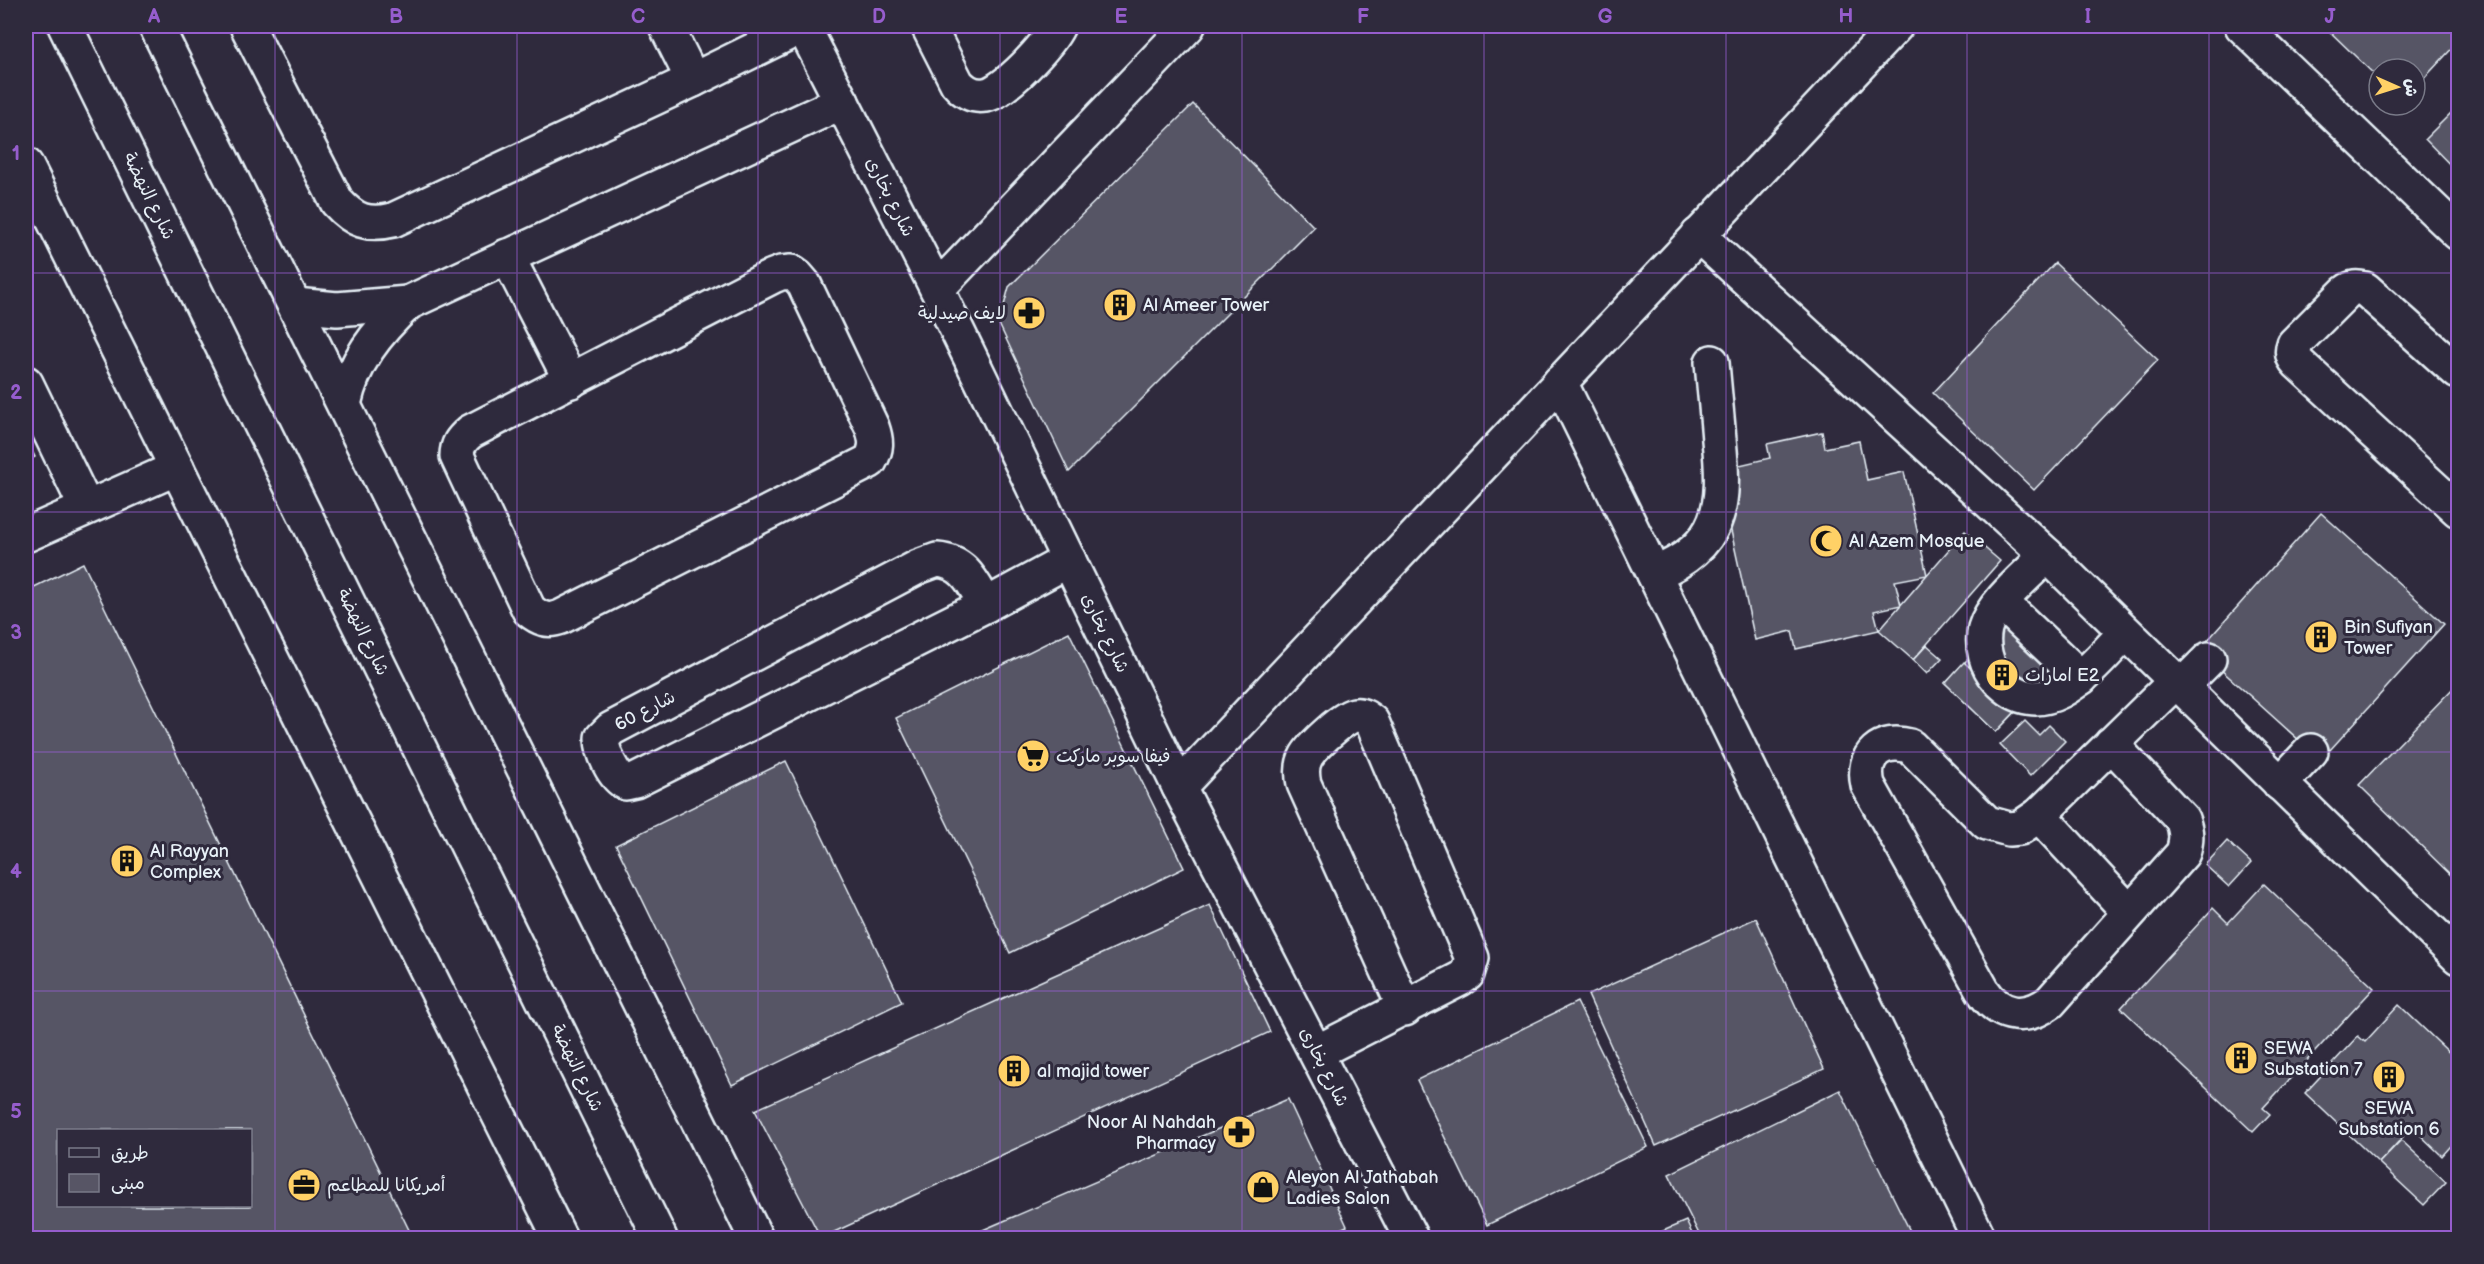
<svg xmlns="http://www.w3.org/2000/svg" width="2484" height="1264" font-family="'Balsamiq Sans','Playpen Sans Arabic',sans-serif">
  <rect width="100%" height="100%" fill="#2f2a3d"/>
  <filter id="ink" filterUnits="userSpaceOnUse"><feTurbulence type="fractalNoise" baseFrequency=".0167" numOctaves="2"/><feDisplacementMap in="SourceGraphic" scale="12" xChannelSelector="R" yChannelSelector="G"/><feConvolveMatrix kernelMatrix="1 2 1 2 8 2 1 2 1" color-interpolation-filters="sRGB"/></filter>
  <g filter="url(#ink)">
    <g fill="#575565" stroke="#e8f1f8" stroke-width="1.5" fill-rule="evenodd">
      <polygon points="2324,26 2458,26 2458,42 2415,88 2415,69 2379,69 2379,79"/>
      <polygon points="1193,104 1314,227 1069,472 999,324 1009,287"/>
      <polygon points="2458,106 2458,173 2425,139"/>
      <polygon points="2055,263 2158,360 2034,490 1933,393"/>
      <polygon points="1822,432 1825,448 1859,441 1867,480 1904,472 1927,575 1895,581 1901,605 1874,611 1879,630 1796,649 1792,631 1755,640 1726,508 1739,505 1731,467 1770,458 1767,444"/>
      <polygon points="26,439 35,457 26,462"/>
      <polygon points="2321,513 2444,624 2321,760 2199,650"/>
      <polygon points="1965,531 2000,561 1913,660 1879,630"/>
      <path d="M 83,563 L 413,1238 L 26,1238 L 26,591 ZM 58,1130 L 250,1130 L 250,1206 L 58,1206 Z"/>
      <polygon points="2008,617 2059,667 1996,732 1945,683"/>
      <polygon points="1069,632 1184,868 1010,953 896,718"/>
      <polygon points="1927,645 1942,658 1927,674 1913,660"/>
      <polygon points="1964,662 2015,712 1996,732 1945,683"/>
      <polygon points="2458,683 2458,882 2359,785"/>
      <polygon points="2025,721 2039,735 2049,725 2065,741 2030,776 2000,745"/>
      <polygon points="786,761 902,1002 732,1085 616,845"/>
      <polygon points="2227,841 2251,863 2229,887 2205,865"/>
      <polygon points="2264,884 2374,988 2263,1108 2270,1114 2253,1132 2121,1008 2213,908 2228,923"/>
      <polygon points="1210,905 1270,1032 821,1238 755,1110"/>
      <polygon points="1756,918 1824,1069 1656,1146 1588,995"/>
      <polygon points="1577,1002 1648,1147 1487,1225 1417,1080"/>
      <polygon points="2399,1005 2458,1061 2458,1138 2442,1156 2412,1127 2379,1163 2305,1093 2358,1036 2365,1042"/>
      <polygon points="1840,1090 1913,1237 1701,1238 1669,1174"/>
      <polygon points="1288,1099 1347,1226 1319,1238 964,1238"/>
      <polygon points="2401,1140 2446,1182 2424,1205 2379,1163"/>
      <polygon points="1686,1221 1694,1238 1647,1238"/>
    </g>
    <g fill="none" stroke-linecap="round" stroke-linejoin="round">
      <g stroke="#e8f1f8" stroke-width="38">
        <g id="minor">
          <polyline points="156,26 756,1238"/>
          <path d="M 247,26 L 337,202 C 354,221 368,226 393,220 L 693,80 L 803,26"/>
          <polyline points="666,26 693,80"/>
          <polyline points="803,26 937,289 1179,787 1411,1238"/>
          <path d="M 928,26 L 957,83 C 964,91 973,97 985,95 C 1004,93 1050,43 1058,26"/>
          <polyline points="2242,26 2458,233"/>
          <polyline points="1698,235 2047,555 2458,957"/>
          <polyline points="507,256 571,381"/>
          <path d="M 791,272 L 798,277 L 804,284 L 872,427 C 877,441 877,449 870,461 L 561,617 C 548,622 540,619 529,610 L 457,456 C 457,445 461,440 470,432 L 773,276 L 781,273 Z"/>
          <polyline points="937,289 1188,26"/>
          <polyline points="295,305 337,309 408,303"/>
          <path d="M 2458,372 L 2365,289 C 2357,287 2352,287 2346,292 L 2294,344 C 2291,352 2292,357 2298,363 L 2458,510"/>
          <polyline points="1560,382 1979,1238"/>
          <polyline points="26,383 86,507"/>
          <path d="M 344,404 C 353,362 377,332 408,303 L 842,102"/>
          <polyline points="26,535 177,468"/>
          <path d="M 2047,555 C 2029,574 1992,603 1985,628 C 1981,646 1986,666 1998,679 C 2045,730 2094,665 2125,633"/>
          <path d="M 937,560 C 965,562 973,583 986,605 L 635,781 L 626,783 C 613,777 602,752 602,738 L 611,729 L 918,567 Z"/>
          <path d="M 1654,574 C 1722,546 1726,506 1719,440 C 1717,414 1714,388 1712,362"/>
          <polyline points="2001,602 2081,678"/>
          <polyline points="986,605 1069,560"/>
          <polyline points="2181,687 2209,659"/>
          <path d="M 2111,744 L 2182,819 C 2187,832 2187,840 2183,853 L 2050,1002 C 2026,1020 2000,1017 1983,991 L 1868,785 C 1861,755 1881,738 1910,746 L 1987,823 L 2009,829 L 2020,828 L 2039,815 L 2175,682"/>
          <polyline points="2280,784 2311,751"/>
          <polyline points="1179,787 1896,26"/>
          <polyline points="2039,815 2129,912"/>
          <path d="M 1317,1052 L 1460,979 L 1467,974 L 1472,958 L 1372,722 C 1367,718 1362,714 1355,715 C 1344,716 1311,747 1306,757 C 1301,766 1302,775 1304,784 L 1405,1009"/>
        </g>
      </g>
      <g stroke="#e8f1f8" stroke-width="38">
        <g id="major">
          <polyline points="65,26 660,1238"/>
          <polyline points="26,165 560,1238"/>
        </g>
      </g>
      <use href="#minor" stroke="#2f2a3d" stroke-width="33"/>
      <use href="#major" stroke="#2f2a3d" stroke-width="33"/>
    </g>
  </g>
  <path fill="none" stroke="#965dcd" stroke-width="1.5" stroke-opacity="0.55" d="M 275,26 L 275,1238M 517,26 L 517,1238M 758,26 L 758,1238M 1000,26 L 1000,1238M 1242,26 L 1242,1238M 1484,26 L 1484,1238M 1726,26 L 1726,1238M 1967,26 L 1967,1238M 2209,26 L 2209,1238M 26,273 L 2458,273M 26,512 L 2458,512M 26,752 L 2458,752M 26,991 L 2458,991"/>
  <defs>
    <g id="building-disc" transform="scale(1.725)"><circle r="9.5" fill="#ffd166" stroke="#2f2a3d"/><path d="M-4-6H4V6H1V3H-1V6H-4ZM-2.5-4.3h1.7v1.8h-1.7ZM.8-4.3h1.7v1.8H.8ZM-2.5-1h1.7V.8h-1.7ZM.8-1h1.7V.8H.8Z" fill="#111"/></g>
    <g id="pharmacy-disc" transform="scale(1.725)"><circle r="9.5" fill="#ffd166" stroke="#2f2a3d"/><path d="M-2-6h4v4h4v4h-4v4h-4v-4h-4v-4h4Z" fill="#111"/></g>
    <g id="mosque-disc" transform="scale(1.725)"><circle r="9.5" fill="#ffd166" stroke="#2f2a3d"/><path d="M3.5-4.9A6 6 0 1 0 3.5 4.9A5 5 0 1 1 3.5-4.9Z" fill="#111"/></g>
    <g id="supermarket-disc" transform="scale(1.725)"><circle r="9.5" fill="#ffd166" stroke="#2f2a3d"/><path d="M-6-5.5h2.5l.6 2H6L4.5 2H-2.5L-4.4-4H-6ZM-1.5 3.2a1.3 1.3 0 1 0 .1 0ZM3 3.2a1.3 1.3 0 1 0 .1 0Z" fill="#111"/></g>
    <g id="office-disc" transform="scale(1.725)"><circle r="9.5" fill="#ffd166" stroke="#2f2a3d"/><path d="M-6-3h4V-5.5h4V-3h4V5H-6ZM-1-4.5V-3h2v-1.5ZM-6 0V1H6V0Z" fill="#111"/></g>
    <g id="shop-disc" transform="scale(1.725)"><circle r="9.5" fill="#ffd166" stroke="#2f2a3d"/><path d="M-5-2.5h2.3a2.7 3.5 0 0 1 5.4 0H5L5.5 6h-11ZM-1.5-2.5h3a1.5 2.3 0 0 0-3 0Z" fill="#111"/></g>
  </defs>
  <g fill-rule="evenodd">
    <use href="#building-disc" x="1120" y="305"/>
    <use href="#pharmacy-disc" x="1029" y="313"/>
    <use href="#mosque-disc" x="1826" y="541"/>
    <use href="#building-disc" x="2321" y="637"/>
    <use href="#building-disc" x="2002" y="675"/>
    <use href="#supermarket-disc" x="1033" y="756"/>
    <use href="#building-disc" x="127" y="861"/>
    <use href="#building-disc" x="2241" y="1058"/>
    <use href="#building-disc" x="1014" y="1071"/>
    <use href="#building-disc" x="2389" y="1077"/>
    <use href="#pharmacy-disc" x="1239" y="1132"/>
    <use href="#office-disc" x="304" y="1185"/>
    <use href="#shop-disc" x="1263" y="1187"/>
  </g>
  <g text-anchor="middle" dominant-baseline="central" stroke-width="6" stroke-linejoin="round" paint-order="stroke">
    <g font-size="18" fill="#e8f1f8" stroke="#2f2a3d">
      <text transform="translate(149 196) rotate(64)">شارع النهضة</text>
      <text transform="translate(890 197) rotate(63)">شارع بخارى</text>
      <text transform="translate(363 632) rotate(64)">شارع النهضة</text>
      <text transform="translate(1105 633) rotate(64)">شارع بخارى</text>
      <text transform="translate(645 711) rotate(-28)">شارع 60</text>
      <text transform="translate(1324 1067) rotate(63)">شارع بخارى</text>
      <text transform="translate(577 1068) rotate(64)">شارع النهضة</text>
    </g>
    <g font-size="18" fill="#e8f1f8" stroke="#2f2a3d" text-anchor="start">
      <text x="1143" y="305">Al Ameer Tower</text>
      <text x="1006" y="313" text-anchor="end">لايف صيدلية</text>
      <text x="1849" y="541">Al Azem Mosque</text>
      <text x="2344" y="627">Bin Sufiyan<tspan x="2344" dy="21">Tower</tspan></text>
      <text x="2025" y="675">امارات E2</text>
      <text x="1056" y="756">فيفا سوبر ماركت</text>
      <text x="150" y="851">Al Rayyan<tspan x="150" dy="21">Complex</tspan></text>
      <text x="2264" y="1048">SEWA<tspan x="2264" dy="21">Substation 7</tspan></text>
      <text x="1037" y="1071">al majid tower</text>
      <text x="2389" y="1108" text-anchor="middle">SEWA<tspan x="2389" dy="21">Substation 6</tspan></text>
      <text x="1216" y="1122" text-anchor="end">Noor Al Nahdah<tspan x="1216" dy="21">Pharmacy</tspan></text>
      <text x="1286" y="1177">Aleyon Al Jathabah<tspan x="1286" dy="21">Ladies Salon</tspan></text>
      <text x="327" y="1185">أمريكانا للمطاعم</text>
    </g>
  </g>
  <rect width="2484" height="1264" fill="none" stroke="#2f2a3d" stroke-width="66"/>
  <rect x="57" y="1129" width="195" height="78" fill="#2f2a3d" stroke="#797a88" stroke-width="1.5"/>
  <rect x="69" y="1148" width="30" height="9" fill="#2f2a3d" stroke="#797a88" stroke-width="1.5"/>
  <text x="111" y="1159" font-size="18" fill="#e8f1f8">طريق</text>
  <rect x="69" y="1174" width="30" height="18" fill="#575565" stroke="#797a88" stroke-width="1.5"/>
  <text x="111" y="1189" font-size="18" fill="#e8f1f8">مبنى</text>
  <g transform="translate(2397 87) rotate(93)"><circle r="28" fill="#2f2a3d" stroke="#797a88" stroke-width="1.5"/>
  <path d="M0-4.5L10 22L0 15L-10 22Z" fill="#ffd166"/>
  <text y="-9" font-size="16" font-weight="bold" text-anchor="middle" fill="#e8f1f8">ش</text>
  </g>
  <rect x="33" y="33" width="2418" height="1198" fill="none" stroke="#965dcd" stroke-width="2"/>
  <g font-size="20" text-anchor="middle" font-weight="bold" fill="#965dcd">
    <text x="154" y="23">A</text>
    <text x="396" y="23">B</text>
    <text x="638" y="23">C</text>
    <text x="879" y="23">D</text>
    <text x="1121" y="23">E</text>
    <text x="1363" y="23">F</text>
    <text x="1605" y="23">G</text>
    <text x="1846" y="23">H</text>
    <text x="2088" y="23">I</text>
    <text x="2330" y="23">J</text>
    <text x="16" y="160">1</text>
    <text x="16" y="399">2</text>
    <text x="16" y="639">3</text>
    <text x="16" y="878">4</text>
    <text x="16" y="1118">5</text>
  </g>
</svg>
